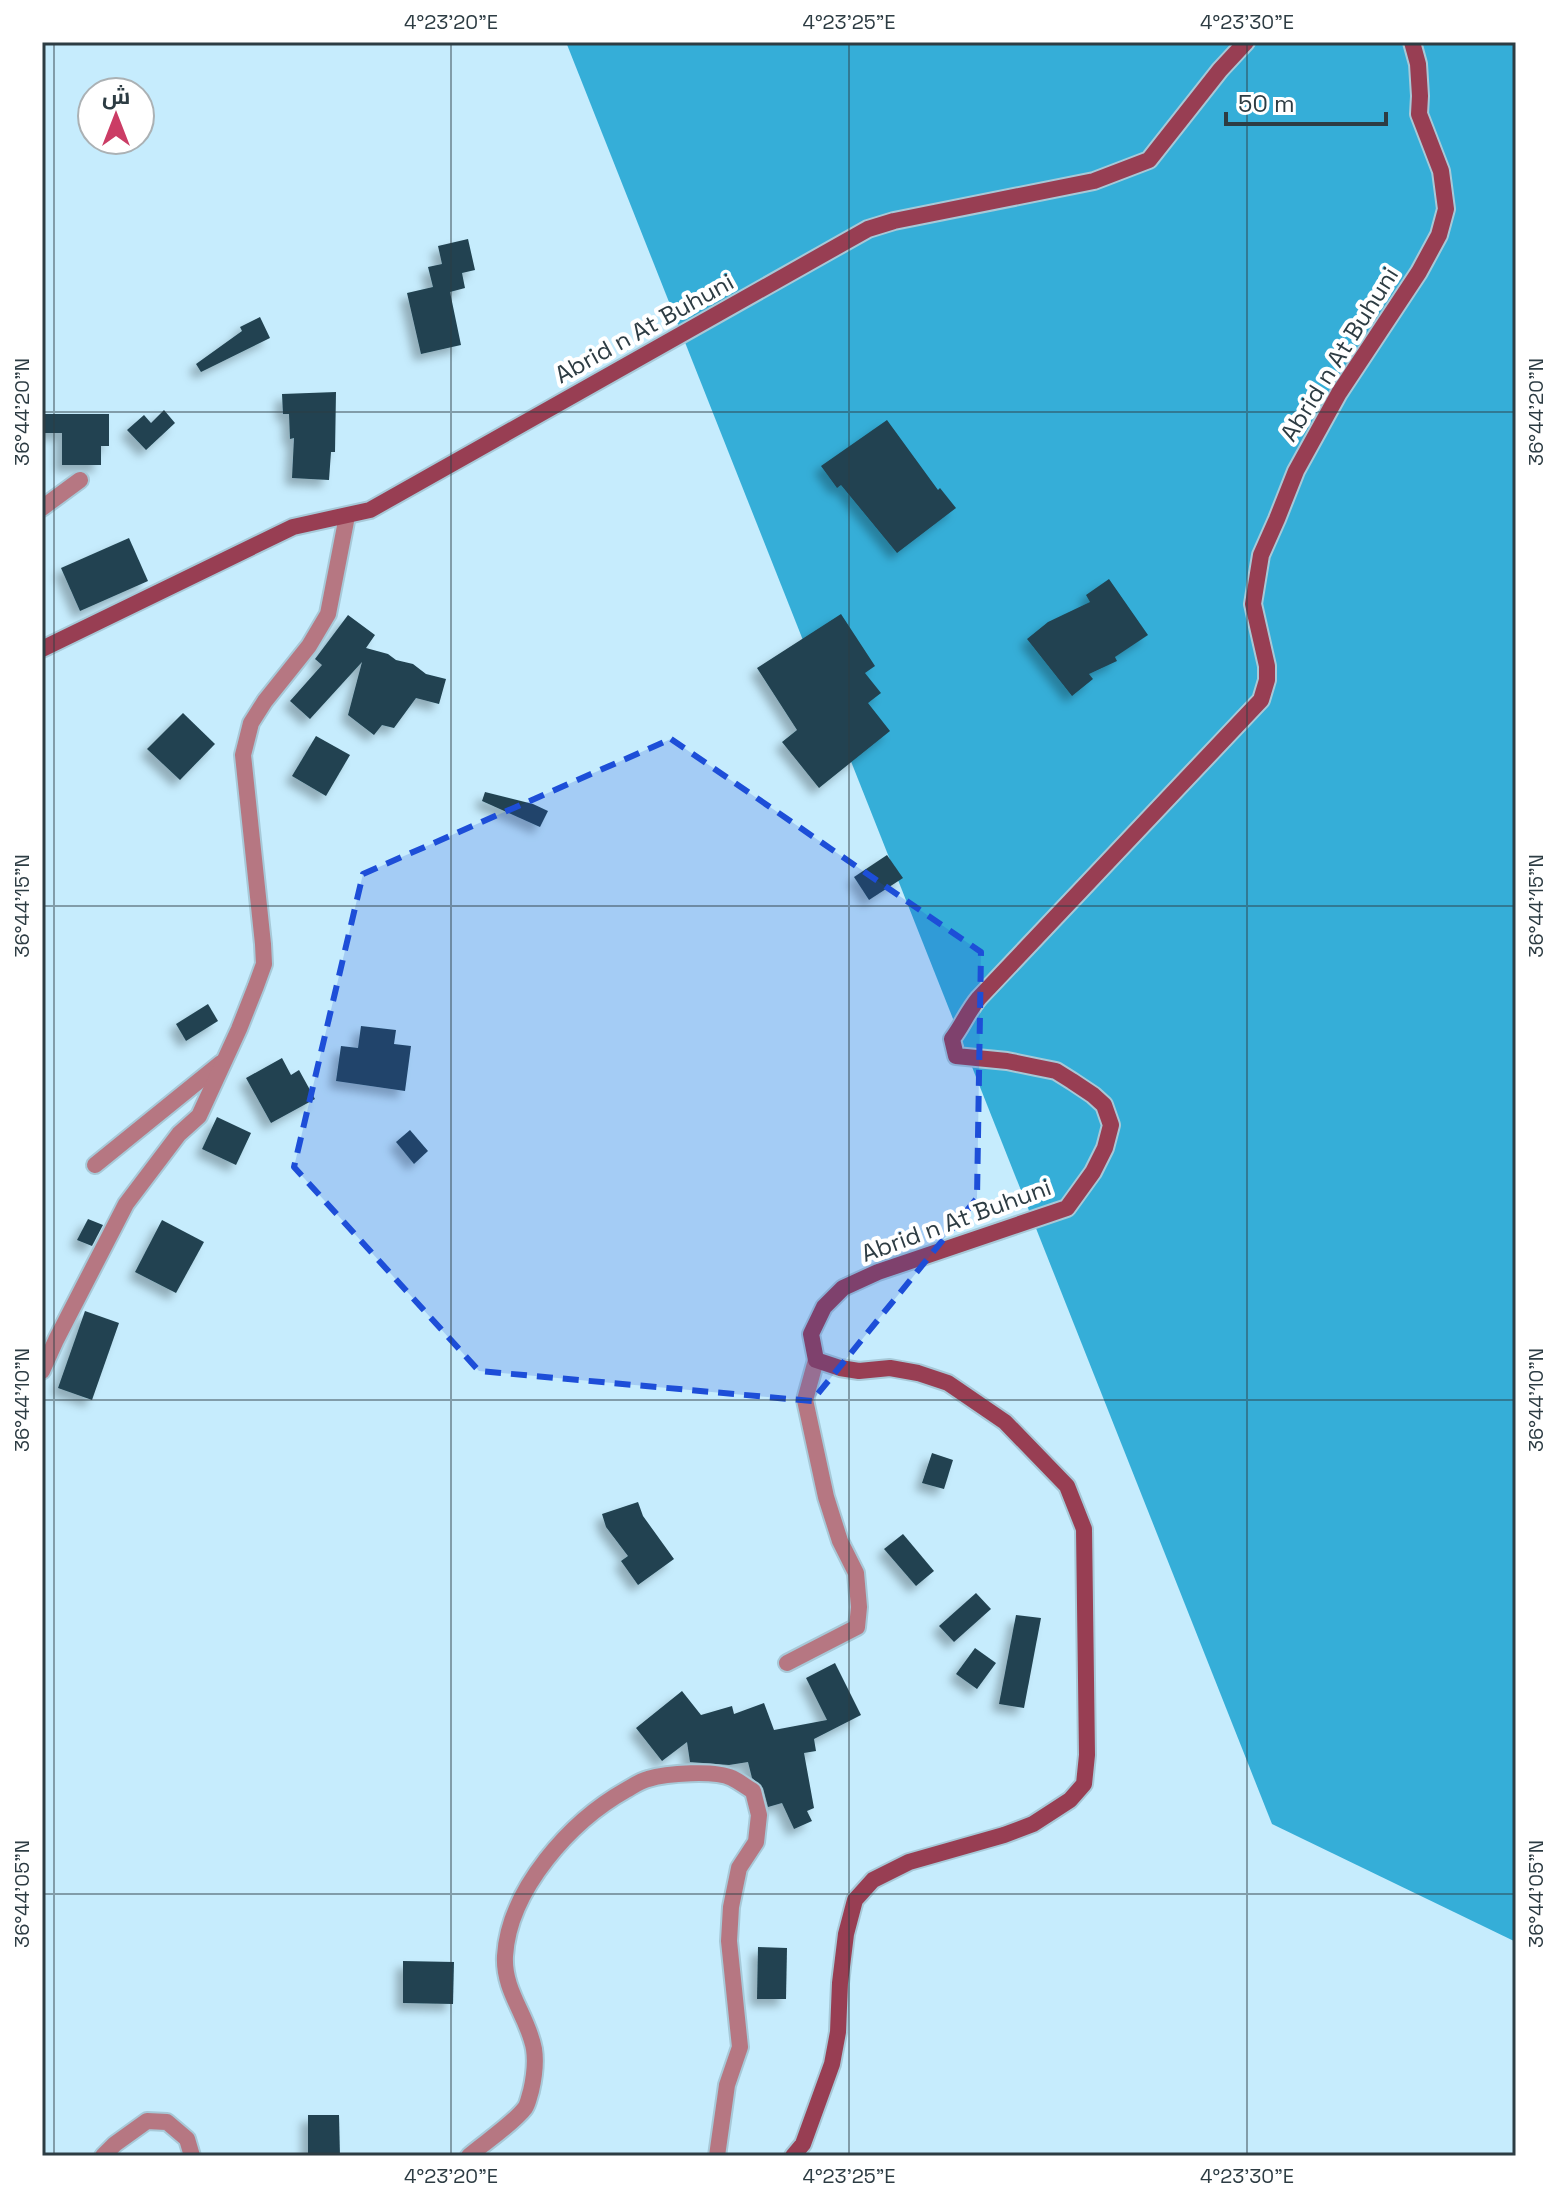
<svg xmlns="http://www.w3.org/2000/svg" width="1558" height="2198" font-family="'Space Grotesk',Cairo,sans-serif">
  <defs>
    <filter id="shadow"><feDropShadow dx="-7" dy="7" stdDeviation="4" flood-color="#0004"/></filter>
  </defs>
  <rect width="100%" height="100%" fill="#c6ecfd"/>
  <polygon fill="#35aed8" points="566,42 1516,42 1516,1942 1272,1824"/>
  <g fill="#214351" filter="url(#shadow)">
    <polygon points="468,239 475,270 462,273 465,288 450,292 461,345 421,354 407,293 433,287 428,267 442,264 438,246"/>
    <polygon points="260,317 270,338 201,372 196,364 242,331 240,327"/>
    <polygon points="336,392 335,452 331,452 329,480 292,478 294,438 290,439 289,414 283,414 282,394"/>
    <polygon points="164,410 175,423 146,450 127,430 144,415 151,423"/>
    <polygon points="42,414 109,414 109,446 101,446 101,465 62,465 62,433 42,433"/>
    <polygon points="887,420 938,490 940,488 956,508 897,553 841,485 837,488 821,466"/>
    <polygon points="129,538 148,581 80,611 61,568"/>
    <polygon points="1109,579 1148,635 1115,657 1117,661 1089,674 1093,679 1072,696 1027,639 1048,622 1090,602 1086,595"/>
    <polygon points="841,614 875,666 865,673 881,693 868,703 890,731 819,788 782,742 797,730 757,668"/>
    <polygon points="348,615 375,635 366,648 388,654 396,660 413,664 426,674 446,679 439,704 416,698 394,728 382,725 374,735 348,715 362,662 310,719 290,701 322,665 315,659"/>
    <polygon points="183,713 215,744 180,780 147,749"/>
    <polygon points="316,736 350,755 326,796 292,776"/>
    <polygon points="485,792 533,804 548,811 540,827 482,801"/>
    <polygon points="887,855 903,878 869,900 854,877"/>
    <polygon points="208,1004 218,1021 186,1041 176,1024"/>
    <polygon points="361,1026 396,1030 394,1044 411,1046 405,1091 336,1081 341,1046 358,1048"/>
    <polygon points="282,1058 291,1075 299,1070 315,1099 271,1123 246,1078"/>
    <polygon points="217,1117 251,1133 236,1165 202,1149"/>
    <polygon points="410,1130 428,1151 414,1164 396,1142"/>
    <polygon points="88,1219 103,1225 92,1246 77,1240"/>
    <polygon points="162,1220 204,1242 176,1293 135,1272"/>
    <polygon points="85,1311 119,1323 92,1400 58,1388"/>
    <polygon points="932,1453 953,1460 944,1489 922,1483"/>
    <polygon points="638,1502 643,1516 674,1559 638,1585 621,1561 628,1556 606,1527 602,1514"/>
    <polygon points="903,1534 934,1571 916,1586 884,1549"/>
    <polygon points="976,1593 991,1609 954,1642 939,1626"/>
    <polygon points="1016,1615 1041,1618 1024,1708 999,1704"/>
    <polygon points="975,1648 996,1663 977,1689 956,1674"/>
    <polygon points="835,1663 861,1715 814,1739 816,1751 804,1753 814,1808 807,1811 812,1821 794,1829 782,1803 768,1807 763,1788 752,1778 748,1762 729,1765 690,1762 687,1742 662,1761 636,1728 682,1691 701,1715 732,1706 734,1714 764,1703 774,1730 827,1720 806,1678"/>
    <polygon points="758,1947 787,1948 786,1999 757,1999"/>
    <polygon points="403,1961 454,1962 453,2004 403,2003"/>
    <polygon points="308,2115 339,2115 340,2156 308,2156"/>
  </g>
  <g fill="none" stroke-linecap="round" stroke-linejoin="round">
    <g stroke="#a7c9d8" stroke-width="20">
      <g id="street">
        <polyline points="42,508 80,480"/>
        <polyline points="95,1165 221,1063"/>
        <polyline points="42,1371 56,1340 126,1204 179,1134 199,1116 239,1029 256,986 264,964 263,944 243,755 251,723 265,701 309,646 328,614 347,516"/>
        <polyline points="787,1663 857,1627 859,1607 856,1573 840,1541 826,1497 805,1400 816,1360"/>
        <polyline points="103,2156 115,2144 147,2121 167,2122 187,2139 192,2156"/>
        <path d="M 469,2156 C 484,2143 514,2123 525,2108 C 528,2104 529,2097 531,2091 C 534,2078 536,2062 534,2049 C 528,2016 503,1991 505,1956 C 509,1889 571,1821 626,1790 C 633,1786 640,1781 648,1779 C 667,1773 715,1770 732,1778 C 740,1782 746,1787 753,1791 L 759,1815 L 756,1842 L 739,1868 L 731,1907 L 729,1941 L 740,2047 L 727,2085 L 717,2156"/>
      </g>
    </g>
    <g stroke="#a7c9d8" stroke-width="20">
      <g id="secondary">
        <polyline points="42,649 293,527 370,510 868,229 894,221 1094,181 1149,160 1220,70 1246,42"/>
        <path d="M 793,2156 L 803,2144 L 832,2064 L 838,2032 L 840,1983 L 846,1934 L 855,1900 L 873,1880 L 909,1862 L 1004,1835 L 1033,1824 L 1050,1813 L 1070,1800 L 1084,1784 L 1087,1755 L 1084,1529 L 1067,1486 L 1005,1422 L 948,1383 L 918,1373 L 890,1368 L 859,1371 L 840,1368 L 816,1360 L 811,1334 L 824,1307 L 843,1288 L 878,1272 L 1067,1208 L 1093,1172 L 1105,1148 L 1111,1125 L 1104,1105 L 1093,1095 L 1072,1081 L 1056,1071 L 1036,1067 L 1007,1061 L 956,1056 L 952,1039 C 962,1026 968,1011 979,998 L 1261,700 L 1267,680 L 1267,666 L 1253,604 L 1261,555 L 1277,519 L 1296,471 L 1339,393 L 1419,272 L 1439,235 L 1446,209 L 1441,171 L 1419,114 L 1420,96 L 1418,64 L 1412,42"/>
      </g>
    </g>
    <use href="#street" stroke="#b67782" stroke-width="16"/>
    <use href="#secondary" stroke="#983e53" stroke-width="16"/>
  </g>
  <path fill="#1d4ed8" fill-opacity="0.2" stroke="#1d4ed8" stroke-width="6" stroke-dasharray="16 10" stroke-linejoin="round" d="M 671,739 L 981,952 L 977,1198 L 812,1401 L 479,1371 L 294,1167 L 363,874 Z"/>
  <path fill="none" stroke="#2d3c43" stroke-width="2" stroke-opacity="0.45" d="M 54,42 L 54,2156M 451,42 L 451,2156M 849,42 L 849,2156M 1247,42 L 1247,2156M 42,412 L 1516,412M 42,906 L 1516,906M 42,1400 L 1516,1400M 42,1894 L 1516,1894"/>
  <g text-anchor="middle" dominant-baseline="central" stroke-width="8" stroke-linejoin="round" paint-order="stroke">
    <g font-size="24" fill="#2d3c43" stroke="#fff">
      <text transform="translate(644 328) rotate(-29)">Abrid n At Buhuni</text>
      <text transform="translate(1339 354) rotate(-58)">Abrid n At Buhuni</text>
      <text transform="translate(956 1220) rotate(-20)">Abrid n At Buhuni</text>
    </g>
  </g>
  <rect width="1558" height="2198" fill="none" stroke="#ffffff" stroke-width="88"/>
  <g transform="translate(116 116)"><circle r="38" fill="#ffffff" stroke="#abb1b4" stroke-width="2"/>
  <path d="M0-6L14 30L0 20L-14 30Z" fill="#cb3c65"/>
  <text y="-12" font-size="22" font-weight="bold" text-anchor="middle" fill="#2d3c43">ش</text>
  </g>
  <path d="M1226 112v12h160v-12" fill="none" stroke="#2d3c43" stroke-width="4"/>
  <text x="1238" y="112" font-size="24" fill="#2d3c43" stroke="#ffffff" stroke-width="6" paint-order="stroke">50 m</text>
  <rect x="44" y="44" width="1470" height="2110" fill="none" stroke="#2d3c43" stroke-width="3"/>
  <g font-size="20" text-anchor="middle" fill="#2d3c43">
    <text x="451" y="29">4°23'20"E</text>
    <text x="849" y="29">4°23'25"E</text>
    <text x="1247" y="29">4°23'30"E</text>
    <text transform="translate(22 412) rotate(-90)" y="7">36°44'20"N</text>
    <text transform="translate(1536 412) rotate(-90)" y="7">36°44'20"N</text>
    <text transform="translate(22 906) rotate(-90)" y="7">36°44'15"N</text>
    <text transform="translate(1536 906) rotate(-90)" y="7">36°44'15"N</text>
    <text transform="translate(22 1400) rotate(-90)" y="7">36°44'10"N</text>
    <text transform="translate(1536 1400) rotate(-90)" y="7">36°44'10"N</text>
    <text transform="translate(22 1894) rotate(-90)" y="7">36°44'05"N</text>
    <text transform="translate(1536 1894) rotate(-90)" y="7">36°44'05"N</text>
    <text x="451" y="2183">4°23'20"E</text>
    <text x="849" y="2183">4°23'25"E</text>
    <text x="1247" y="2183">4°23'30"E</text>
  </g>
</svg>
